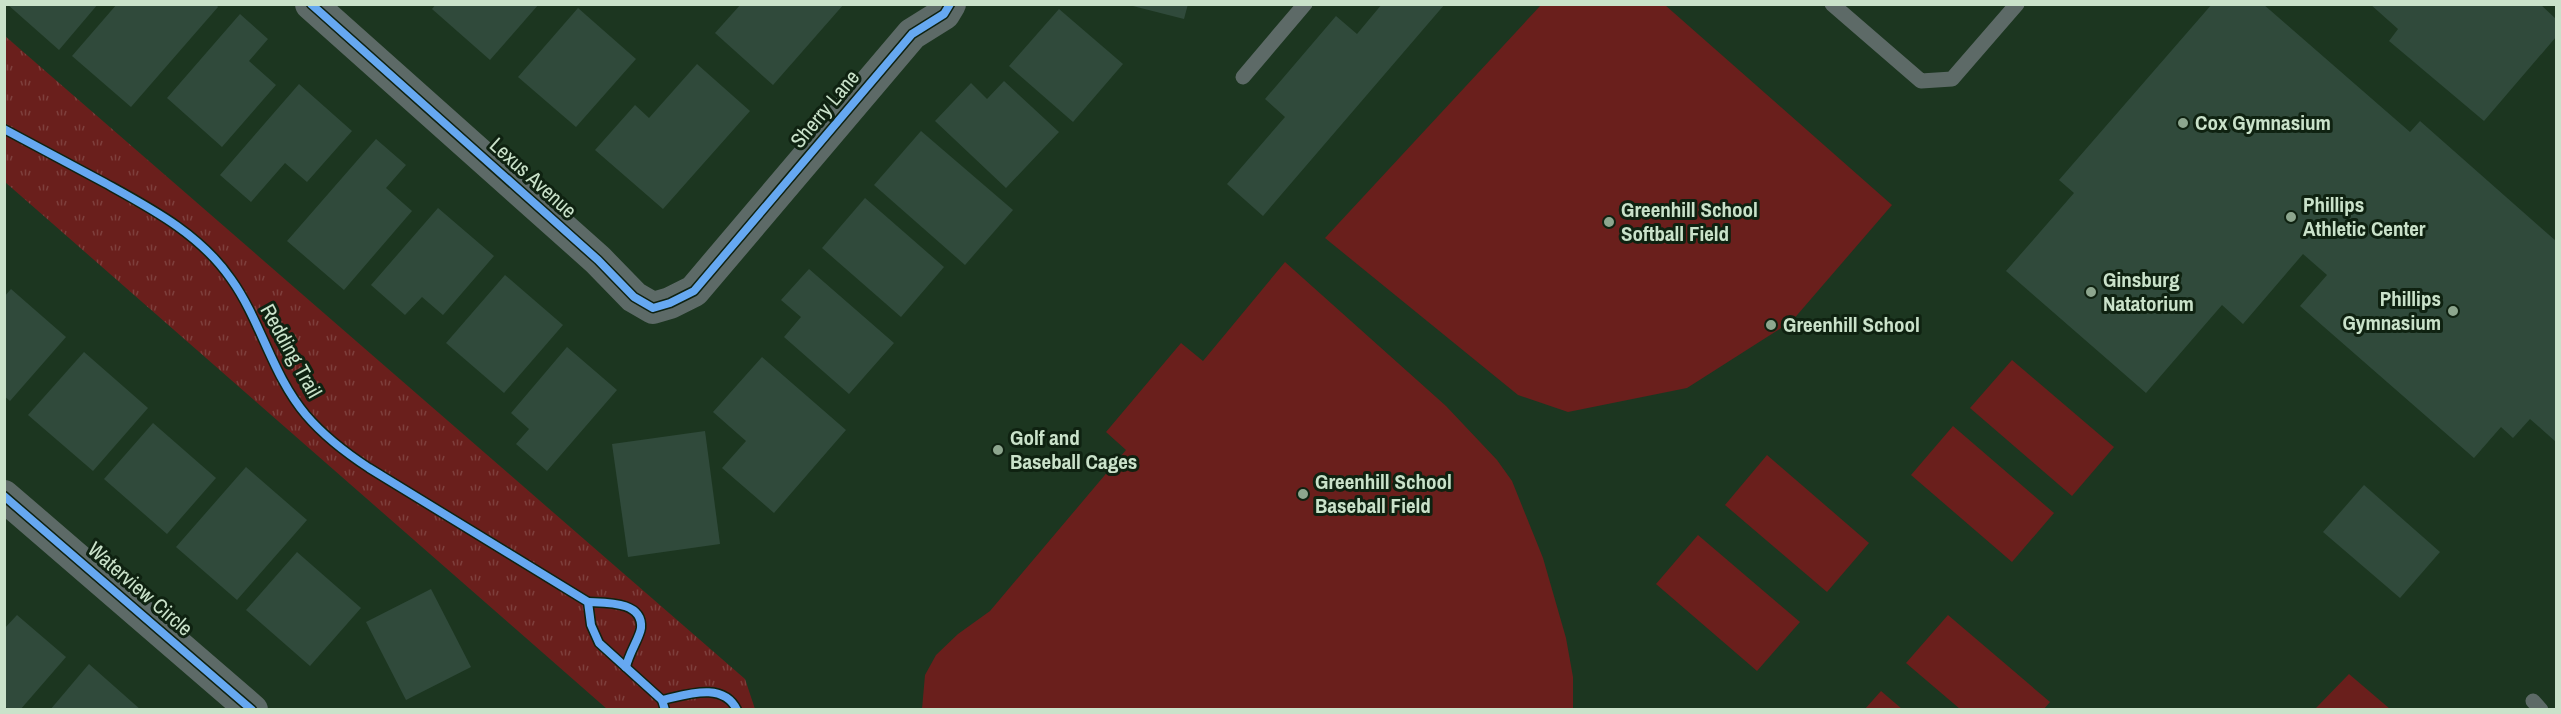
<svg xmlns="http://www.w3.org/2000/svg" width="2561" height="714" font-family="'Archivo Narrow',sans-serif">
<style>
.park{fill:url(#park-tufts)}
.garden{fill:#6a1f1c}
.building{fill:#304a3b}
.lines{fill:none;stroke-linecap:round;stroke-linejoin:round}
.lane{stroke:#5d6a67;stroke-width:15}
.street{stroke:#5d6a67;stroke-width:32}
.cycleway-casing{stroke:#0f2211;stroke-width:11}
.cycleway{stroke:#66a8f1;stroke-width:8}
.poi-dot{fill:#8da68e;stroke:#0f2211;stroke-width:2}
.labels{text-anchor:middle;stroke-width:6;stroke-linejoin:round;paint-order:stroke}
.street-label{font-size:21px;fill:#cae2ca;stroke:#0f2211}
.poi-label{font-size:21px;font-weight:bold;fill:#cae2ca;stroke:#0f2211;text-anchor:start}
</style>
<defs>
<pattern id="park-tufts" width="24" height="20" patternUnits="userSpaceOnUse" patternTransform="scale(1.5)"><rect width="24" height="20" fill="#6a1f1c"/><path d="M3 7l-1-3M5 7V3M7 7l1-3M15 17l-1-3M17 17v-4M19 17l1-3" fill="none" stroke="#7e3f3c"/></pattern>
</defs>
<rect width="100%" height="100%" fill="#1c3620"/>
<path class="park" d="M5,36l740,643 10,30h-148l-602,-527z"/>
<g class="garden">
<path d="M1541,5h124l227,200 -100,116 -105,67 -119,24 -50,-17 -193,-157z"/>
<path d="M1285,262l161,144 51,54 15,21 31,77 23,80 7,39v32h-651l3,-34 11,-20 22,-21 32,-23 136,-161 -20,-18 75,-89 22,18z"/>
<path d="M2012,360l102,87 -42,49 -102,-88z"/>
<path d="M1953,426l101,87 -42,49 -101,-87z"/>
<path d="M1767,455l102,88 -42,49 -102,-87z"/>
<path d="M1698,535l102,87 -43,49 -101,-87z"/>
<path d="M1948,615l102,87 -6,7h-84l-54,-46z"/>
<path d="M2349,674l41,35 -74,-1z"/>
<path d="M1881,691l21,18h-37z"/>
</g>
<g class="building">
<path d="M7,4h91l-39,46z"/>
<path d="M117,4h99l2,3 -87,100 -59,-51z"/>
<path d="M436,4h103l-49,56 -58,-51z"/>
<path d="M741,4h103l-71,81 -58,-52z"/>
<path d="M1125,4h63l-4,15z"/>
<path d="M1382,4h63l-182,212 -36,-32 58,-67 -20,-18 71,-83 21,18z"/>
<path d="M2212,4h51l147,128 10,-11 136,120v201l-26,-23 -17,19 -12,-11 -27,31 -174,-152 27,-31 -24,-21 -60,70 -21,-19 -76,88 -140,-122 68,-78 -15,-13z"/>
<path d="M2370,4h170l16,15v18l-72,84 -95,-80 9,-12z"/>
<path d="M578,8l58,51 -60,68 -58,-50z"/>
<path d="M1059,9l64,55 -50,58 -64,-56z"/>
<path d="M240,14l28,25 -19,22 27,24 -54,62 -55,-49z"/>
<path d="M697,64l53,47 -87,98 -68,-59 40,-45 14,13z"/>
<path d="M1004,81l55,51 -53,56 -71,-67 36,-38 16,16z"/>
<path d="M299,84l53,47 -45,51 -22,-19 -34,39 -31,-27z"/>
<path d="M921,131l92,79 -48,55 -91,-80z"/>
<path d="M376,139l30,26 -20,23 26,23 -68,79 -57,-49z"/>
<path d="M865,198l79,69 -43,50 -79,-69z"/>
<path d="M438,208l56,48 -51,59 -21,-18 -17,18 -34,-30z"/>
<path d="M809,269l85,74 -45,51 -65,-57 17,-20 -20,-17z"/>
<path d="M505,275l58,50 -59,68 -58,-50z"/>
<path d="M11,289l55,48 -56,64 -6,-5v-99z"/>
<path d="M567,347l50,43 -70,81 -31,-27 13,-15 -18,-16z"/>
<path d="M84,352l64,56 -55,63 -65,-56z"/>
<path d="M762,357l84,73 -72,83 -52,-45 24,-27 -33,-29z"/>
<path d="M153,423l63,55 -49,56 -63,-55z"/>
<path d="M705,431l15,113 -92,13 -16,-113z"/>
<path d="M246,467l61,53 -70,80 -61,-53z"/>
<path d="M2364,485l76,67 -40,46 -77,-66z"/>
<path d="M297,552l64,56 -51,58 -64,-56z"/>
<path d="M431,589l40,78 -65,33 -40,-78z"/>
<path d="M17,615l49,42 -46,53h-11l-5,-5v-76z"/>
<path d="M89,664l52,46h-91z"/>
</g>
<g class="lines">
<g class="lane">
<path d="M1832,4l89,77 31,-2 65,-75"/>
<path d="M1243,77l62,-73"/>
<path d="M2533,701l8,9"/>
</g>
<g class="street">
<path d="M311,4l287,256 36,37 19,11 17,-5 24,-12 218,-257 32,-20 6,-10"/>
<path d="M4,496l248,214"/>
</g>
<g class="cycleway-casing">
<g id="cycleway">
<path d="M311,4l287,256 36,37 19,11 17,-5 24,-12 218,-257 32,-20 6,-10"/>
<path d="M4,129c34,18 67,36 101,54 47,26 95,51 126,96 30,42 41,96 75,136 17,20 40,38 63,53l219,134 3,23 8,18 63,57 3,10"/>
<path d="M4,496l248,214"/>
<path d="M588,602c18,1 55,-1 53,26 -1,9 -12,25 -15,39"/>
<path d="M662,700c24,-5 61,-19 75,10"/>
</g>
</g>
<use href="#cycleway" class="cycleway"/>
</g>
<g class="poi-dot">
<circle cx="2183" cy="123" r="6"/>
<circle cx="2291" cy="217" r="6"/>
<circle cx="1609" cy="222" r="6"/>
<circle cx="2091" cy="292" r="6"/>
<circle cx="2453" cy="311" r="6"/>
<circle cx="1771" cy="325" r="6"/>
<circle cx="998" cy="450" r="6"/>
<circle cx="1303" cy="494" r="6"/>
</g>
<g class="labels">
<g class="street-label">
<text transform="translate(825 109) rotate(-50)" y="7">Sherry Lane</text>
<text transform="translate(533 178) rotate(42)" y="7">Lexus Avenue</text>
<text transform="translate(291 351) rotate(61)" y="7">Redding Trail</text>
<text transform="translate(140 589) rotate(41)" y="7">Waterview Circle</text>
</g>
<g class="poi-label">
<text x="2195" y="130">Cox Gymnasium</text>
<text x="2303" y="212">Phillips<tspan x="2303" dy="24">Athletic Center</tspan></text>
<text x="1621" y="217">Greenhill School<tspan x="1621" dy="24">Softball Field</tspan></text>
<text x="2103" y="287">Ginsburg<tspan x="2103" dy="24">Natatorium</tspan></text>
<text x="2441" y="306" text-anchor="end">Phillips<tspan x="2441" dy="24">Gymnasium</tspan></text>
<text x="1783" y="332">Greenhill School</text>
<text x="1010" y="445">Golf and<tspan x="1010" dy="24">Baseball Cages</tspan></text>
<text x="1315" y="489">Greenhill School<tspan x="1315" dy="24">Baseball Field</tspan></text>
</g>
</g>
<rect width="2561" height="714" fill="none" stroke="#cae2ca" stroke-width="12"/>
</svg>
